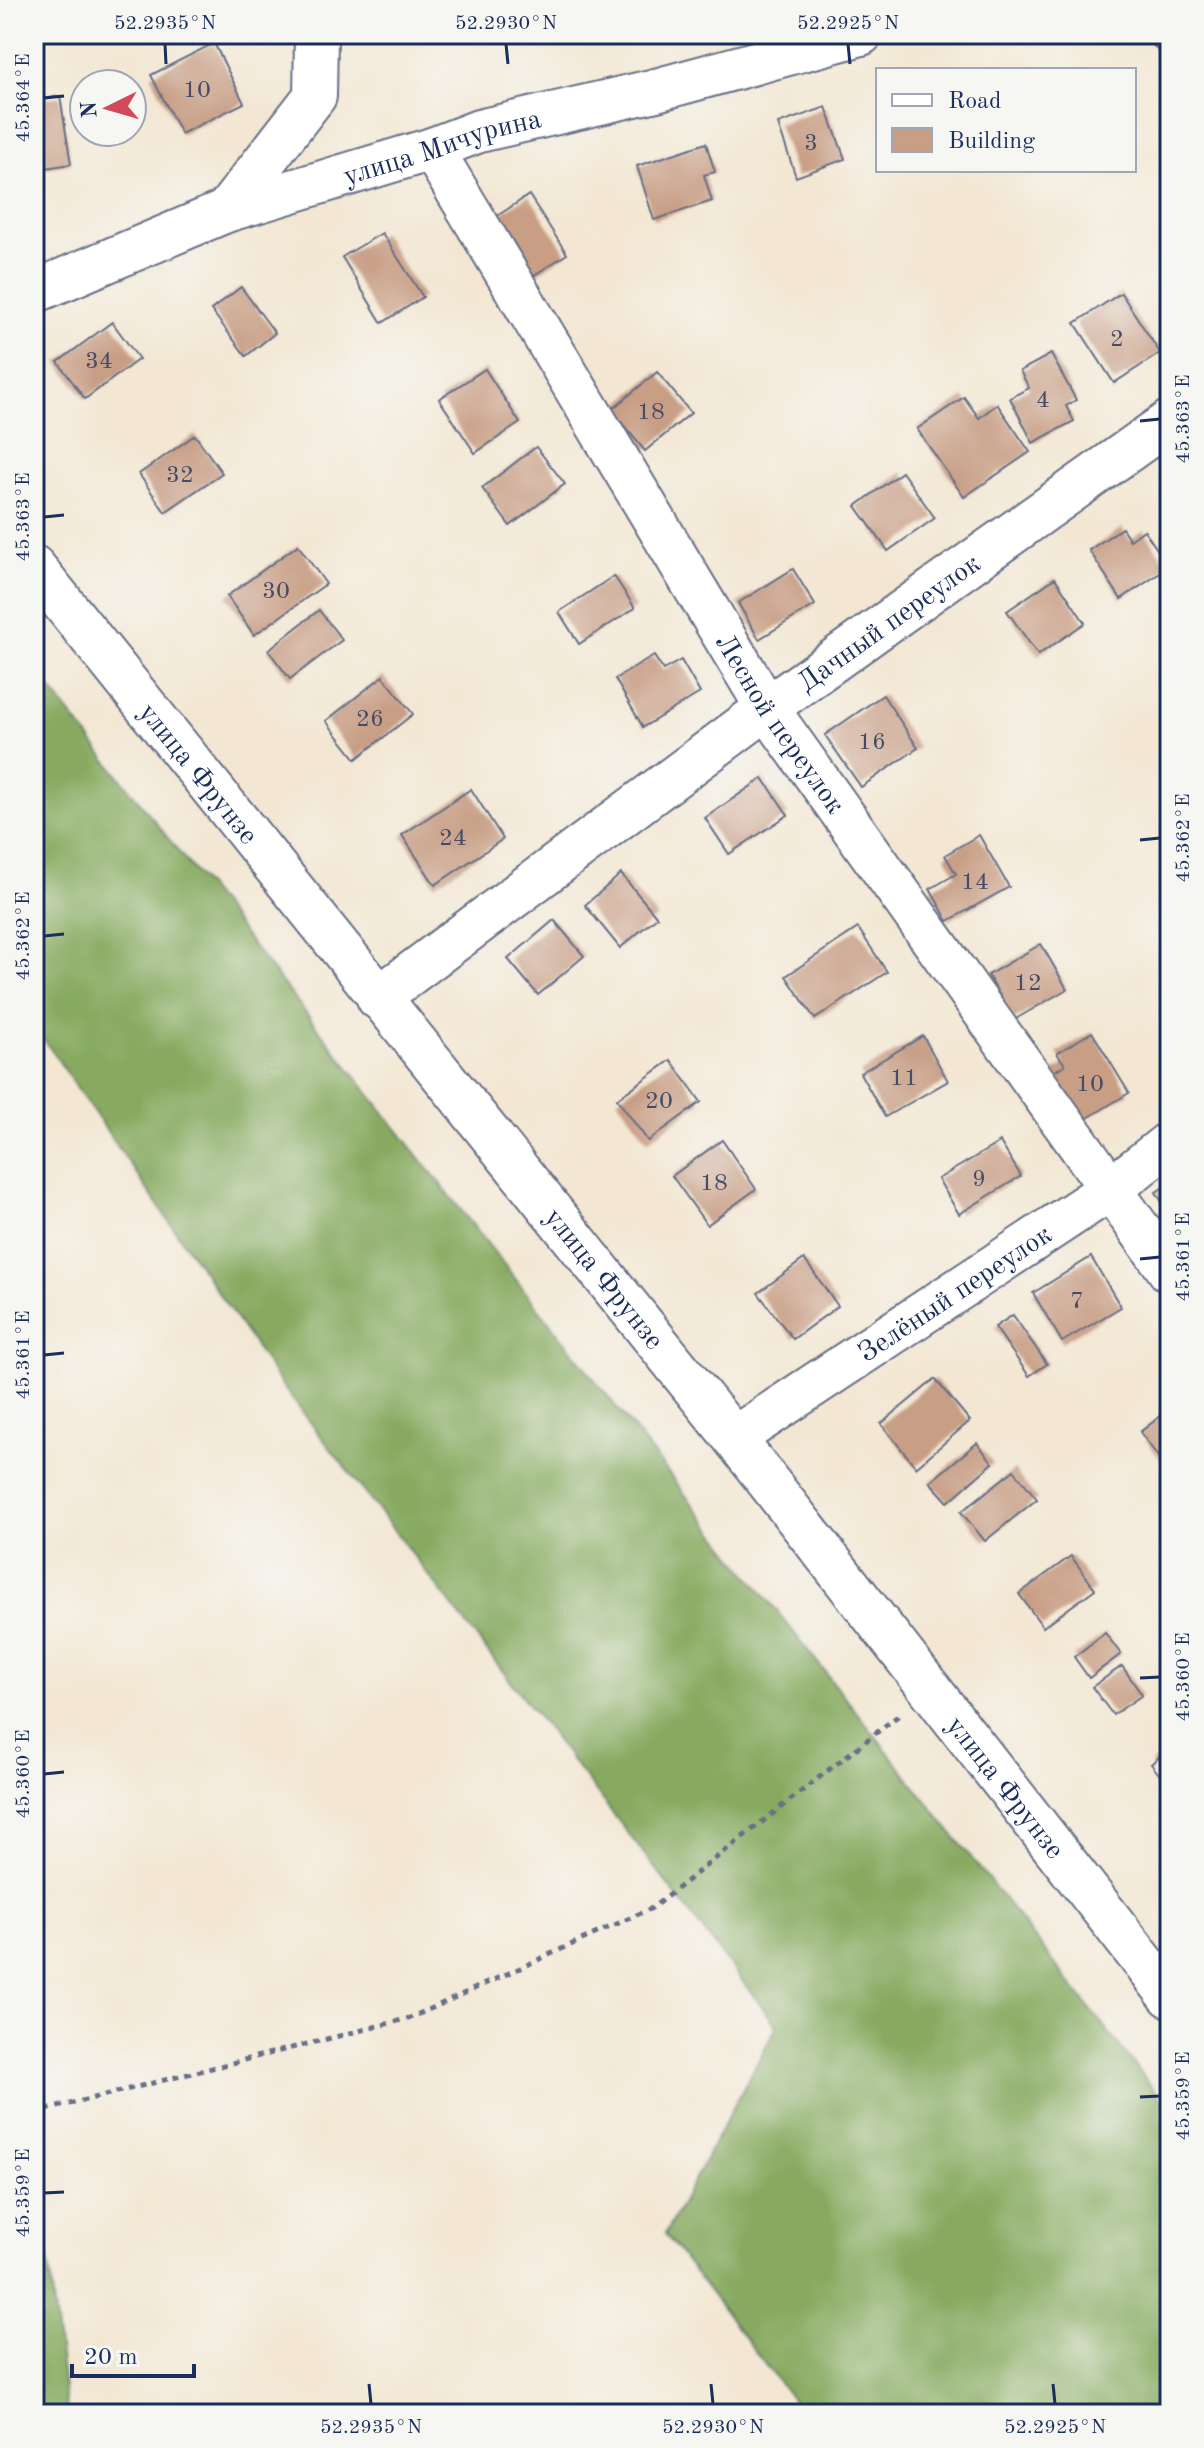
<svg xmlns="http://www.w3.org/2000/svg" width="1204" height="2448" font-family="'Old Standard TT',serif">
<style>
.forest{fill:#87aa60;stroke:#516c5f;stroke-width:2}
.building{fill:#c89e85}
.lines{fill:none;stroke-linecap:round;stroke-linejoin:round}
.minor-casing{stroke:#676f87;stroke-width:46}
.path{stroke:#676f87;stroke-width:5;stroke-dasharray:6 6;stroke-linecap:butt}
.minor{stroke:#fff;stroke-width:42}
.ticks{fill:none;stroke:#1b2f5e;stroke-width:3}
.labels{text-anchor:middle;stroke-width:6;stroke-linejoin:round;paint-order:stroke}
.number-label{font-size:24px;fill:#464b68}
.street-label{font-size:28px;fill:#1b2f5e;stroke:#f6f6f2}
.neatline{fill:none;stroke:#1b2f5e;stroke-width:3}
.ticks-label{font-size:20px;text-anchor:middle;fill:#1b2f5e}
</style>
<rect width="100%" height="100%" fill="#f6f6f2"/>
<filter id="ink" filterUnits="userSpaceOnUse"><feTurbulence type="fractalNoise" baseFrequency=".0125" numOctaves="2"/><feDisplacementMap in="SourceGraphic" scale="16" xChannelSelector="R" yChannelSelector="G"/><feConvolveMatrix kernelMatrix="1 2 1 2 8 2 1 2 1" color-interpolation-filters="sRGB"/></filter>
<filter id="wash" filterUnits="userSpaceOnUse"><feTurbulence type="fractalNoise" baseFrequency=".006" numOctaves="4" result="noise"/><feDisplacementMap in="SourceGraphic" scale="32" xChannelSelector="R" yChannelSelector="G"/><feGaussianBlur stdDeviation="1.8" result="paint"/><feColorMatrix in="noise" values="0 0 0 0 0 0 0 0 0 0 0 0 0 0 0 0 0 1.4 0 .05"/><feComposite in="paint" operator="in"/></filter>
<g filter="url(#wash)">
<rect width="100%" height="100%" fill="#f3e7d3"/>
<g class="forest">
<path d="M34,668l1136,1442v304h-367l-138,-180 112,-208 -494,-639 -249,-362z"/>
<path d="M34,2143l33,271h-33z"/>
</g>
<g id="blocks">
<g class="building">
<path d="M1150,34h20v29l-24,-25z"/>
<path d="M214,43l30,60 -63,31 -30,-59z"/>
<path d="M60,96l11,68 -37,6v-69z"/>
<path d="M826,107l19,52 -49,18 -18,-53z"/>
<path d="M706,143l9,29 -11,3 8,26 -58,19 -17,-54z"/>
<path d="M529,195l38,59 -45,29 -37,-59z"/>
<path d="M382,233l41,64 -41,26 -40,-66z"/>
<path d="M241,287l34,46 -29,23 -35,-46z"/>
<path d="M1121,293l39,60 -46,30 -39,-60z"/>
<path d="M112,322l27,37 -54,40 -27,-37z"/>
<path d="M1051,354l25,46 -10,6 8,15 -41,22 -23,-45 19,-10 -9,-17z"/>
<path d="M485,369l35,54 -45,30 -36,-54z"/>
<path d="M657,372l34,41 -46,38 -34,-41z"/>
<path d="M964,397l15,21 18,-14 33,48 -66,45 -47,-68z"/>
<path d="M195,435l27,38 -57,39 -26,-38z"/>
<path d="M536,447l29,37 -55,42 -28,-38z"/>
<path d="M902,472l33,46 -47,33 -32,-45z"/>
<path d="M1122,528l8,12 14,-10 25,37 -48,32 -32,-49z"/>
<path d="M298,545l28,39 -72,51 -27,-39z"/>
<path d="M793,569l22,36 -56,34 -21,-36z"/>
<path d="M614,576l21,32 -56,36 -20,-32z"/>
<path d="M1055,578l30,45 -47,32 -31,-44z"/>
<path d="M319,610l23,30 -52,39 -22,-29z"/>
<path d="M654,656l9,14 18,-10 19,33 -57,34 -28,-48z"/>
<path d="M383,676l30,38 -57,45 -30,-38z"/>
<path d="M883,695l35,53 -57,39 -36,-52z"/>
<path d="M763,778l25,37 -59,39 -24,-36z"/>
<path d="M471,789l32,50 -68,46 -33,-50z"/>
<path d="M979,835l30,52 -61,34 -18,-32 26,-15 -11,-19z"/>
<path d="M621,874l36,43 -37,31 -35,-43z"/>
<path d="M554,920l30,36 -46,39 -30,-36z"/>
<path d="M858,928l29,44 -72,47 -29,-43z"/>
<path d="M1041,944l26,45 -53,31 -26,-45z"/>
<path d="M1092,1032l37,61 -48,29 -30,-49 14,-8 -8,-12z"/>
<path d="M923,1036l25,45 -63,36 -25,-44z"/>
<path d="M671,1060l30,42 -53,39 -31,-42z"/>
<path d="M722,1140l34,49 -49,36 -35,-49z"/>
<path d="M1000,1142l21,34 -62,38 -21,-35z"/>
<path d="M1170,1183v32l-14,-23z"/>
<path d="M1091,1257l30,50 -59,35 -29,-49z"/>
<path d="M804,1259l34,47 -45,33 -35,-46z"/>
<path d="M1013,1315l34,49 -18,12 -34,-49z"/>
<path d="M935,1379l35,42 -54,46 -35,-43z"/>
<path d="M1170,1409v64l-30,-41z"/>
<path d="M977,1443l16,20 -45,39 -18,-20z"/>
<path d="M1014,1470l23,29 -52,42 -24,-29z"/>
<path d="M1071,1556l24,33 -52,38 -24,-33z"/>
<path d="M1105,1633l16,21 -32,24 -15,-21z"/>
<path d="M1122,1666l20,29 -29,20 -21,-28z"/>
<path d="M1170,1748v40l-19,-24z"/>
</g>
</g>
</g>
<g filter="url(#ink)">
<use href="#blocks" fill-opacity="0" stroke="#676f87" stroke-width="2"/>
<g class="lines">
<g class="minor-casing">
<g id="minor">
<path id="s1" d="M432,149l335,559 403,564"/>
<path d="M226,211l89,-115 1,-62"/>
<path id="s2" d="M34,292l192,-81 206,-62 47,-18 177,-41 205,-56"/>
<path id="s3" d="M34,567l700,871 436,558"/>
<path id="s4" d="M378,998l389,-290 403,-287"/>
<path id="s5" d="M734,1438l378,-250 58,-46"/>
</g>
</g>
<path class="path" d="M34,2113l376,-95 242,-110 247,-193"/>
<use href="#minor" class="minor"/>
</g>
</g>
<path class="ticks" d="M165,44l1,20M506,44l2,20M848,44l2,20M44,98l20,-2M1140,421l20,-2M44,517l20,-2M1140,840l20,-2M44,936l20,-2M1140,1259l20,-2M44,1355l20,-2M1140,1678l20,-1M44,1774l20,-2M1140,2097l20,-1M44,2193l20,-1M369,2384l2,20M711,2384l2,20M1053,2384l2,20"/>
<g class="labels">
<g class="number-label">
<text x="197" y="97">10</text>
<text x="811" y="150">3</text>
<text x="1117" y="346">2</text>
<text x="99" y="368">34</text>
<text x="1043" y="407">4</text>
<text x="651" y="419">18</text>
<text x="180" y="482">32</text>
<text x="276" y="598">30</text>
<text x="370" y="726">26</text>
<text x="872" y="749">16</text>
<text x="453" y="845">24</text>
<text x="975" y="889">14</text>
<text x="1028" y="990">12</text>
<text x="904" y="1085">11</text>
<text x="1090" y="1091">10</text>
<text x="659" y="1108">20</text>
<text x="979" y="1186">9</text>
<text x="714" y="1190">18</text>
<text x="1077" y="1308">7</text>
</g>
<g class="street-label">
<text dy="10" stroke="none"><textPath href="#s2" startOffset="434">улица Мичурина</textPath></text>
<text dy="10" stroke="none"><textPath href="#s4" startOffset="634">Дачный переулок</textPath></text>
<text dy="10" stroke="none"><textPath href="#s1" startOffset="672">Лесной переулок</textPath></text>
<text dy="10" stroke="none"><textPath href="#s3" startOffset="264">улица Фрунзе</textPath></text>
<text dy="10" stroke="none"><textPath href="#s3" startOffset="912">улица Фрунзе</textPath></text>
<text dy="10" stroke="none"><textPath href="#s5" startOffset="264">Зелёный переулок</textPath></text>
<text dy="10" stroke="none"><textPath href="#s3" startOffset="1560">улица Фрунзе</textPath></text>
</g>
</g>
<rect width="1204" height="2448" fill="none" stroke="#f6f6f2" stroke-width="88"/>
<rect x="876" y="68" width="260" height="104" fill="#f6f6f2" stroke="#9ea6b7" stroke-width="2"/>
<rect x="892" y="94" width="40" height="12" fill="#ffffff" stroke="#9ea6b7" stroke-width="2"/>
<text x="948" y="108" font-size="24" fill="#1b2f5e">Road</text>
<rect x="892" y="128" width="40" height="24" fill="#c89e85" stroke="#9ea6b7" stroke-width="2"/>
<text x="948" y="148" font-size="24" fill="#1b2f5e">Building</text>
<g transform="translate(108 108) rotate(265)"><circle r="38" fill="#f6f6f2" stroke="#9ea6b7" stroke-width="2"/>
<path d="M0-6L14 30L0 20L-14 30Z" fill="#d1495b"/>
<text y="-12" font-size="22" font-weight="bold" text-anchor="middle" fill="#1b2f5e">N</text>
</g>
<path d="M72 2364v12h122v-12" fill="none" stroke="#1b2f5e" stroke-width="4"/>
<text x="84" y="2364" font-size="24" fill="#1b2f5e" stroke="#f6f6f2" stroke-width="6" paint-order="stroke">20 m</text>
<rect x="44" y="44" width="1116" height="2360" class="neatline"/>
<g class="ticks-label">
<text x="165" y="29">52.2935°N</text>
<text x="506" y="29">52.2930°N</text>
<text x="848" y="29">52.2925°N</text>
<text transform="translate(22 98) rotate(-90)" y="7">45.364°E</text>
<text transform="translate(1182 419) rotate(-90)" y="7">45.363°E</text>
<text transform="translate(22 517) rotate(-90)" y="7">45.363°E</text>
<text transform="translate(1182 838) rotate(-90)" y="7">45.362°E</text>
<text transform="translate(22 936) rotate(-90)" y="7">45.362°E</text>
<text transform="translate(1182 1257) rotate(-90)" y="7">45.361°E</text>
<text transform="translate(22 1355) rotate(-90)" y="7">45.361°E</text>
<text transform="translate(1182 1677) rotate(-90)" y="7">45.360°E</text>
<text transform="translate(22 1774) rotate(-90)" y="7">45.360°E</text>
<text transform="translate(1182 2096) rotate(-90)" y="7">45.359°E</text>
<text transform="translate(22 2193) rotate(-90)" y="7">45.359°E</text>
<text x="371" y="2433">52.2935°N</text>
<text x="713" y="2433">52.2930°N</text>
<text x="1055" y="2433">52.2925°N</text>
</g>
</svg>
